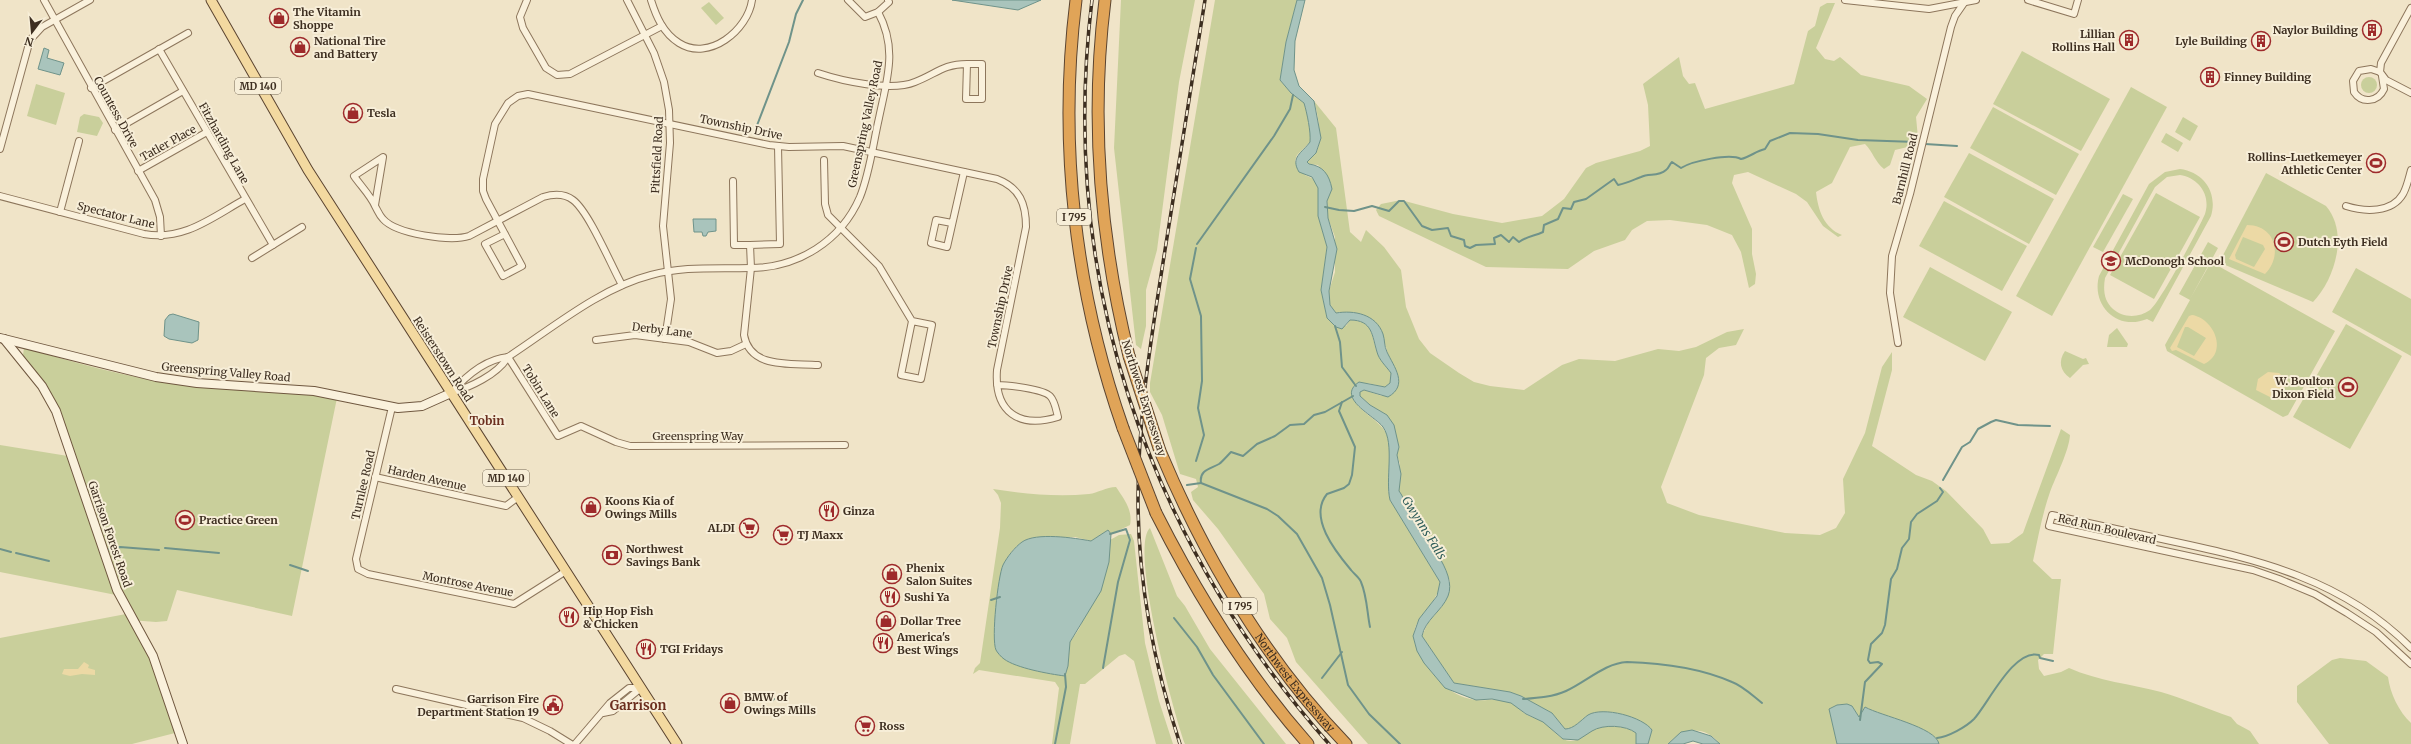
<svg xmlns="http://www.w3.org/2000/svg" width="2411" height="744" font-family="Merriweather,serif">
<style>
.green{fill:#c9cf9b;fill-rule:evenodd}
.sand{fill:#ecd9a5;fill-rule:evenodd}
.water{fill:#a9c4bc;stroke:#6f938a}
.lines{fill:none;stroke-linecap:round;stroke-linejoin:round}
.stream{stroke:#6f938a;stroke-width:2}
.street-casing{stroke:#8d765c;stroke-width:8}
.secondary-casing{stroke:#6f573f;stroke-width:10}
.primary-casing{stroke:#5b4430;stroke-width:11}
.highway-casing{stroke:#5b4430;stroke-width:13}
.street{stroke:#faf1dc;stroke-width:6}
.secondary{stroke:#faf1dc;stroke-width:8}
.primary{stroke:#f3d9a0;stroke-width:9}
.highway{stroke:#e0a458;stroke-width:11}
.rail-casing{stroke:#3d2e20;stroke-width:3.5}
.rail{stroke:#f7eed8;stroke-width:2;stroke-dasharray:6;stroke-linecap:butt}
.highway-bridge-casing{stroke:#5b4430;stroke-width:13;stroke-linecap:butt}
.highway-bridge{stroke:#e0a458;stroke-width:11}
.labels{text-anchor:middle;stroke-width:4;stroke-linejoin:round;paint-order:stroke}
.shield{fill:#f7eed8;stroke:#756857;stroke-width:1}
.shield-label{font-size:10px;font-weight:bold;fill:#3d2e20}
.poi-label{font-size:11px;font-weight:bold;fill:#3d2e20;stroke:#f7eed8;text-anchor:start}
.street-label{font-size:11px;fill:#3d2e20;stroke:#f7eed8}
.neighbourhood-label{font-size:12px;font-weight:bold;fill:#6b2e1e;stroke:#f7eed8}
.water-label{font-size:12px;font-style:italic;fill:#2f5d5a;stroke:#f7eed8}
.quarter-label{font-size:13px;font-weight:bold;fill:#6b2e1e;stroke:#f7eed8}
</style>
<rect width="100%" height="100%" fill="#f0e4c8"/>
<g class="green">
<path d="M1121,0h74l-16,82 -22,168 -11,40v36l-5,23 -5,-4 -22,-197z"/>
<path d="M1215,0h82l-11,42 -6,38 11,13 13,10c3,10 7,29 6,39l-13,13 -2,6 10,14 11,5 2,8v28l9,31 -6,43 6,28 19,8 4,-6c25,0 21,17 27,32 3,7 10,14 14,21l-1,10 -5,4 -18,-4 -15,9c1,19 30,27 36,45 4,13 -2,46 2,63l50,82c-1,22 -25,32 -26,53 -1,9 6,20 11,28 12,18 29,35 52,37 12,1 22,-3 33,2 7,3 11,10 17,13 6,3 11,4 17,7 8,6 16,19 27,19 8,0 15,-7 21,-11 12,-6 34,-5 44,3v11h-268l-72,-82 -9,-24 -17,-19 -6,-25 -46,-65 -25,-29 -2,-8 7,-5 -2,-8 -16,-5 -18,-59 -12,-23v-9z"/>
<path d="M709,2l15,16 -8,7 -15,-17z"/>
<path d="M1827,3h8l-19,45 9,11 9,2 6,-4 21,18 48,11 18,13 -11,18 2,21 -2,7 -21,5 -5,15 -6,4c-9,-7 -11,-17 -19,-25l-15,3 -18,36 -16,9c2,18 8,36 26,43l-4,2 -15,-11 -16,-24 -11,-8 -48,-22 -14,3 -2,8 20,46v25l4,20 -1,10 -6,4 -8,-36 -9,-17 -25,-10 -37,-5 -23,1 -15,9 -7,10 -31,11 -26,18 -82,-2 -107,-51 -3,-6 5,-6 20,-4 52,14 49,9 40,-7 22,-17 22,-31 10,-5 44,-12 10,-5 -2,-41 -5,-21 36,-27 4,19 6,8 6,-1 10,26 89,-25 14,-53 7,-5 5,-19z"/>
<path d="M2022,51l88,48 -29,52 -88,-47z"/>
<circle cx="2369" cy="85" r="8"/>
<path d="M36,84l29,9 -9,32 -29,-9z"/>
<path d="M2131,87l36,20 -115,209 -36,-20z"/>
<path d="M1314,101l22,27 14,104 11,10 5,-12 18,17 17,23 5,37 13,32 11,14 29,20 15,9 16,4 34,4 38,-25 17,-6 36,2 43,-12 21,2 17,-4 31,-15 17,-3 -8,16 -17,3 -13,10 -2,17 -43,112 6,16 32,12 86,18 35,2 16,-7 9,-15 -2,-34 22,-46 17,-66 10,-15v18l-20,76 44,29 16,6 14,10 37,38 8,15 18,-1 14,-10 38,-104 9,6c-1,16 -14,41 -20,57 -8,23 -12,46 -17,69l19,18h9l-8,75h-9l-6,6 1,9 5,7 17,-4 8,-4c29,13 62,16 92,24 24,7 47,17 70,25l6,7 13,7 9,13h-320c-3,-16 -59,-28 -74,-37l-6,10 -7,-11c-9,-3 -15,-2 -22,3l7,35h-117c-15,-19 -37,-17 -52,0h-20l4,-14c-10,-13 -49,-24 -64,-15 -7,5 -14,14 -23,14l-13,-16 -31,-17 -11,-4 -56,-9 -32,-47 6,-13 15,-18 7,-24 -11,-23 -29,-44 -4,-11 -8,-12 2,-27 -3,-9 2,-8 -12,-32 -17,-10 -10,-9v-4l4,-2 18,6 13,-6c-7,-35 -9,-86 -59,-77l-6,-8 -1,-14 6,-19v-35l-7,-19 -2,-43 -8,-10 -10,-1 -1,-3c2,-4 7,-4 9,-8 7,-11 2,-40 -2,-52z"/>
<path d="M1993,107l86,47 -23,41 -86,-47z"/>
<path d="M84,114l15,3 4,6 -6,13 -20,-4 3,-15z"/>
<path d="M2183,117l15,9 -8,15 -15,-9z"/>
<path d="M2166,133l17,10 -5,9 -17,-10z"/>
<path d="M1969,153l85,46 -25,45 -85,-47z"/>
<path d="M2180,169c24,3 38,24 31,47l-58,106 -6,-3c-29,12 -56,-13 -48,-43l50,-92 16,-12zM2180,175c19,3 31,20 25,39 -7,16 -44,87 -55,96 -11,8 -27,8 -37,-1 -9,-8 -10,-19 -8,-31l50,-91 12,-10z"/>
<path d="M2266,173l60,33c23,27 9,73 -13,96l-90,-38 -2,-5z"/>
<path d="M2156,193l44,24 -46,82 -44,-24z"/>
<path d="M2123,194l10,5 -30,53 -10,-5z"/>
<path d="M1944,201l83,45 -25,45 -83,-45z"/>
<path d="M2208,242l10,6 -28,51 21,-37 124,69 -47,84 -5,2 -116,-66 -2,-6 25,-45 -11,-6z"/>
<path d="M1930,267l82,45 -27,49 -82,-44z"/>
<path d="M2356,268l55,31v57l-79,-44z"/>
<path d="M2346,324l56,32 -52,93 -57,-32z"/>
<path d="M2117,328l11,16 -1,3h-20l2,-12z"/>
<path d="M24,348c50,14 101,29 153,36 54,7 107,6 160,14l-45,218 -115,-26 -10,31 -11,1 -26,-2 23,42 22,71 -43,11h-132v-106l126,-24 -10,-19 -116,-23v-127l74,12 -51,-102z"/>
<path d="M2065,351l18,8 3,-1 3,6 -6,1 -13,13c-10,-7 -12,-17 -5,-27z"/>
<path d="M1116,487c8,12 17,23 14,38l-19,9 -3,-4 -17,11 -16,-4 -52,4 -10,9 -10,16 -5,29 -4,44 10,20 20,7 41,10 3,-10 2,-24 9,-13 30,-67 1,-22 9,-5 12,-1 3,7 11,102 14,58 14,43h-17l-22,-83 -9,-7 -6,2 -34,28h-5l-10,60h-18l7,-56 -4,-6 -76,-12 -6,4 2,-6 5,-5 20,-135 1,-25 -3,-8 -5,-6c31,5 64,8 96,5 9,-1 17,-7 27,-7z"/>
<path d="M1150,528l27,68 8,10 25,43 76,95h-101c-11,-29 -56,-197 -35,-216z"/>
<path d="M2340,658l26,3 22,16c2,16 11,35 23,46v21h-82l-32,-42v-16l35,-26z"/>
</g>
<g class="sand">
<path d="M2247,225c29,0 36,31 18,49l-36,-15zM2243,237l20,8 2,4 -11,18 -18,-8 -1,-4z"/>
<path d="M2192,315c22,3 37,38 12,49l-28,-14 -4,1 -2,-3 19,-32zM2185,327h3l18,11 -12,18 -17,-9z"/>
<path d="M2268,372l11,1 9,8 -10,18h-4l-18,-9 2,-11z"/>
<path d="M84,662l5,3 -1,3 7,2v5l-13,-1 -12,2 -8,-2 2,-5h14z"/>
</g>
<g class="water">
<path d="M952,0h89l-23,10z"/>
<path d="M1297,0h8l-10,41 -1,29 5,16 15,15 7,37 -5,15 -9,9 2,2c14,2 20,10 23,25l-5,12 1,17 9,31 -8,42 1,14 6,8c18,-3 40,1 47,21 2,6 1,12 4,18 7,15 22,33 1,45l-24,-7 -4,2v4l10,9 17,10 7,10 5,22 -2,8 4,19 -2,17c6,8 7,16 12,24 11,20 47,57 37,81 -6,15 -23,24 -26,40l32,47 56,9 11,4 31,17 13,16c9,0 16,-9 23,-14 15,-9 55,2 64,15l-4,14h-12v-11c-10,-8 -33,-9 -44,-2 -5,3 -9,6 -14,9l-15,-1 -20,-17 -17,-8 -15,-11 -19,-4 -16,1 -31,-12 -21,-25 -7,-12 -4,-15 6,-17 18,-23 3,-14 -50,-82c-5,-21 5,-56 -7,-73 -8,-11 -48,-29 -24,-45l26,5 5,-4 1,-10c-5,-7 -12,-13 -14,-21 -5,-16 -4,-32 -27,-32l-8,9 -6,-2 -9,-9 -6,-28 6,-43 -9,-31v-28l-6,-11 -13,-5c-9,-15 3,-19 11,-30 1,-10 -3,-29 -6,-39l-13,-10 -11,-13 6,-38z"/>
<path d="M44,48l5,2 -2,8 17,5 -4,12 -22,-6z"/>
<path d="M693,219h23v12l-8,1 -2,4h-3l-1,-4h-8z"/>
<path d="M173,314l26,8 -1,18 -6,3 -23,-4 -5,-3 1,-16 4,-5z"/>
<path d="M1108,530l3,4 -2,28 -8,29 -31,51 -2,24 -3,10c-16,-2 -49,-8 -61,-17 -3,-2 -7,-7 -8,-9 -5,-11 2,-74 7,-85 4,-8 12,-18 19,-23 14,-10 53,-4 69,-1z"/>
<path d="M1847,704l5,2 7,11 6,-10c16,9 71,20 74,37h-102l-8,-35 8,-4z"/>
<path d="M1692,730l19,6 9,8h-17l-10,-3 -10,3h-15l13,-12z"/>
</g>
<g class="lines">
<g class="stream">
<path d="M756,128l33,-86 7,-28 7,-14"/>
<path d="M1925,144l32,2"/>
<path d="M1325,207l14,3 15,1 18,-5 17,5 10,-10h5l18,25 10,4 16,-2 3,8 13,4 1,6 5,2 6,-3 19,-1 -1,-6 7,-3 8,7 4,-5 6,5c8,-6 16,-6 24,-10l1,-7 14,-6 5,-11 8,1 3,-7 12,-3 28,-20 4,6c9,-2 15,-5 23,-8 8,-4 17,0 25,-7 3,-2 3,-5 6,-8l9,6c11,-7 49,-15 60,-9 9,-2 15,-8 24,-10l5,-8 20,-8 28,1 40,6 58,2"/>
<path d="M1197,244l77,-108 16,-27 3,-14"/>
<path d="M1196,248l-6,31 11,37 1,65 -4,27 6,27 -8,26"/>
<path d="M1335,326l5,16 2,25 14,19"/>
<path d="M1353,396l-28,16 -11,3 -10,9 -14,1 -15,11 -18,8 -14,12 -12,-4c-4,4 -8,9 -12,12 -9,5 -20,6 -18,19l66,26 11,7 19,18 25,44 8,27 18,80 21,29 31,30"/>
<path d="M1342,402l-3,9 16,36 -3,28 -3,9 -5,4 -17,6c-19,23 8,57 24,76 3,4 8,7 10,12 6,14 6,30 9,45"/>
<path d="M1943,480l19,-33 8,-5 8,-13 13,-7 5,-2 22,5 32,1"/>
<path d="M1187,485l14,-2"/>
<path d="M165,548l54,5"/>
<path d="M0,549l11,3"/>
<path d="M109,549l11,-2 39,3"/>
<path d="M16,553l33,8"/>
<path d="M290,565l18,6"/>
<path d="M991,600l9,-3"/>
<path d="M1174,618l23,29 16,28 51,69"/>
<path d="M1103,668l15,-86 12,-42 -4,-11 -16,5"/>
<path d="M1322,678l20,-26"/>
<path d="M1523,699c14,-1 30,-2 43,-8 20,-9 39,-28 61,-29 35,1 73,6 105,20 11,4 21,14 30,21"/>
<path d="M772,701l2,-2"/>
<path d="M1860,720l5,-38 17,-18 -4,-2 -8,1 -2,-3 3,-16 11,-11 3,-8 6,-46 6,-10 5,-21 7,-9 2,-17 6,-8 20,-13 6,-9 -3,-4"/>
<path d="M1937,738c11,-1 29,-11 37,-19 14,-15 40,-71 65,-64l1,3 13,3"/>
<path d="M1055,744l11,-57 -1,-13"/>
</g>
<g class="street-casing">
<g id="street">
<path d="M44,0l111,200 5,17 1,19"/>
<path d="M527,0l-7,17 3,11 23,40 11,7 13,-1 92,-48"/>
<path d="M627,0l27,53 10,29 5,28 1,33 -7,83 8,73 -6,40"/>
<path d="M651,0c5,16 12,33 28,43 30,19 69,-13 73,-43"/>
<path d="M848,0l17,17 13,-5 11,-10 -1,-2"/>
<path d="M1845,0l84,9 47,-9"/>
<path d="M2028,0l46,14 4,-14"/>
<path d="M2411,8l-30,55 -1,9 6,8 25,13"/>
<path d="M159,49l114,196"/>
<path d="M2380,72l-9,-3 -12,2 -6,10 1,11c8,12 24,10 30,-3l-2,-13"/>
<path d="M818,73c24,8 73,19 97,9 21,-8 28,-18 52,-18l-1,35h16v-35h-15"/>
<path d="M91,88l97,-55"/>
<path d="M115,130l68,-39"/>
<path d="M778,146l2,98 -30,1 1,23 -7,67c6,34 46,28 74,30"/>
<path d="M0,149l30,-109 12,-13 48,-27"/>
<path d="M824,160l1,44 3,11 51,51 33,55 -11,54 20,4 11,-54 -20,-4"/>
<path d="M138,171l69,-39"/>
<path d="M733,181l1,64h16"/>
<path d="M0,196l144,38c40,7 67,-16 101,-35"/>
<path d="M375,205l8,-48 -29,19c6,9 17,20 21,30 3,5 4,9 8,13 13,15 68,23 86,17l74,-39c10,-3 21,-4 30,3 16,12 38,65 49,85"/>
<path d="M2346,206c19,6 46,7 57,-12 4,-7 6,-17 8,-24"/>
<path d="M60,212l19,-71"/>
<path d="M952,223l-16,-3 -5,23 16,4 17,-75"/>
<path d="M505,234l-20,10 18,32 19,-10 -36,-67 -3,-8v-12l12,-55 13,-21 10,-7 10,-2 241,51 20,2 54,-1 154,33c23,9 29,25 29,48l-29,143c-3,42 22,59 61,47 -2,-7 -3,-16 -8,-21 -7,-7 -42,-11 -53,-11"/>
<path d="M252,258l50,-31"/>
<path d="M596,340l39,-5 54,7 28,11 14,-2 15,-7"/>
<path d="M1898,343l-8,-50 2,-37 18,-62 41,-167 4,-11 9,-13"/>
<path d="M508,357l50,79 23,-10 35,16 14,4 215,-1"/>
<path d="M451,393c19,-6 46,-18 57,-36 43,-28 92,-69 143,-82 33,-9 65,-6 99,-7 48,0 91,-27 110,-71 10,-25 13,-53 19,-79 8,-39 19,-69 -1,-106"/>
<path d="M451,393c14,-16 35,-34 57,-36"/>
<path d="M392,407l-36,152 2,10 10,5 146,30 52,-33"/>
<path d="M375,477l131,29 12,-9"/>
<path d="M2411,648c-67,-68 -151,-88 -240,-107 -40,-9 -79,-17 -119,-26l-3,11 204,44 26,9 36,15 32,19 29,19 35,32"/>
<path d="M396,689l127,29 27,13 21,13"/>
<path d="M603,713l10,-2 28,-23"/>
<path d="M575,744l35,-41 19,-15h12"/>
</g>
</g>
<g class="secondary-casing">
<g id="secondary">
<path d="M0,338l156,39 41,6 117,8 84,17 24,-2 29,-13"/>
<path d="M4,339l38,47 14,25 61,179 36,66 30,88"/>
</g>
</g>
<g class="primary-casing">
<path id="primary" d="M211,0l97,170 369,574"/>
</g>
<g class="highway-casing">
<g id="highway">
<path d="M1076,0c-18,144 -1,291 47,428"/>
<path d="M1105,0c-15,120 -5,239 24,356"/>
<path id="s1" d="M1160,451c45,107 105,209 186,293"/>
<path d="M1156,513c42,83 90,161 152,231"/>
</g>
</g>
<use href="#street" class="street"/>
<use href="#secondary" class="secondary"/>
<use href="#primary" class="primary"/>
<use href="#highway" class="highway"/>
<g class="rail-casing">
<g id="rail">
<path d="M1092,0c-34,277 54,536 237,744"/>
<path d="M1180,744c-26,-79 -42,-162 -42,-245 0,-84 14,-166 27,-249 13,-83 27,-167 40,-250"/>
</g>
</g>
<use href="#rail" class="rail"/>
<g class="highway-bridge-casing">
<g id="highway-bridge">
<path d="M1129,356l31,95"/>
<path d="M1123,428l33,85"/>
</g>
</g>
<use href="#highway-bridge" class="highway-bridge"/>
</g>
<defs>
<g id="shop-ring" transform="scale(1)"><circle r="9.5" fill="#f7eed8" stroke="#9e2a2b" stroke-width="1.5"/><path d="M-5-2.5h2.3a2.7 3.5 0 0 1 5.4 0H5L5.5 6h-11ZM-1.5-2.5h3a1.5 2.3 0 0 0-3 0Z" fill="#9e2a2b"/></g>
<g id="building-ring" transform="scale(1)"><circle r="9.5" fill="#f7eed8" stroke="#9e2a2b" stroke-width="1.5"/><path d="M-4-6H4V6H1V3H-1V6H-4ZM-2.5-4.3h1.7v1.8h-1.7ZM.8-4.3h1.7v1.8H.8ZM-2.5-1h1.7V.8h-1.7ZM.8-1h1.7V.8H.8Z" fill="#9e2a2b"/></g>
<g id="stadium-ring" transform="scale(1)"><circle r="9.5" fill="#f7eed8" stroke="#9e2a2b" stroke-width="1.5"/><path d="M0-5a6.5 5 0 1 0 0 10a6.5 5 0 1 0 0-10ZM-3.5-1.8h7v3.6h-7Z" fill="#9e2a2b"/></g>
<g id="school-ring" transform="scale(1)"><circle r="9.5" fill="#f7eed8" stroke="#9e2a2b" stroke-width="1.5"/><path d="M0-5L7-2L0 1L-7-2ZM-4 1L0 2.5L4 1V4Q0 6-4 4Z" fill="#9e2a2b"/></g>
<g id="restaurant-ring" transform="scale(1)"><circle r="9.5" fill="#f7eed8" stroke="#9e2a2b" stroke-width="1.5"/><path d="M-5-6h1v4h1v-4h1v4h1v-4h1v5L-1.5 .5V6h-2V.5L-5-1ZM5-6V6H3V1.5H1.5Q1.5-4 5-6Z" fill="#9e2a2b"/></g>
<g id="supermarket-ring" transform="scale(1)"><circle r="9.5" fill="#f7eed8" stroke="#9e2a2b" stroke-width="1.5"/><path d="M-6-5.5h2.5l.6 2H6L4.5 2H-2.5L-4.4-4H-6ZM-1.5 3.2a1.3 1.3 0 1 0 .1 0ZM3 3.2a1.3 1.3 0 1 0 .1 0Z" fill="#9e2a2b"/></g>
<g id="bank-ring" transform="scale(1)"><circle r="9.5" fill="#f7eed8" stroke="#9e2a2b" stroke-width="1.5"/><path d="M-6-4H6V4H-6ZM0-2.3a2.3 2.3 0 1 0 0 4.6a2.3 2.3 0 1 0 0-4.6Z" fill="#9e2a2b"/></g>
<g id="civic-ring" transform="scale(1)"><circle r="9.5" fill="#f7eed8" stroke="#9e2a2b" stroke-width="1.5"/><path d="M-.6-6.5H3V-4.5H.6V-3L4-1V1h2V6H-6V1h2V-1L-.6-3ZM-1.2 2.5V6h2.4V2.5Z" fill="#9e2a2b"/></g>
</defs>
<g fill-rule="evenodd">
<use href="#shop-ring" x="279" y="18"/>
<use href="#building-ring" x="2372" y="30"/>
<use href="#building-ring" x="2129" y="40"/>
<use href="#building-ring" x="2261" y="41"/>
<use href="#shop-ring" x="300" y="47"/>
<use href="#building-ring" x="2210" y="77"/>
<use href="#shop-ring" x="353" y="113"/>
<use href="#stadium-ring" x="2376" y="163"/>
<use href="#stadium-ring" x="2284" y="242"/>
<use href="#school-ring" x="2111" y="261"/>
<use href="#stadium-ring" x="2348" y="387"/>
<use href="#shop-ring" x="591" y="507"/>
<use href="#restaurant-ring" x="829" y="511"/>
<use href="#stadium-ring" x="185" y="520"/>
<use href="#supermarket-ring" x="749" y="528"/>
<use href="#supermarket-ring" x="783" y="535"/>
<use href="#bank-ring" x="612" y="555"/>
<use href="#shop-ring" x="892" y="574"/>
<use href="#restaurant-ring" x="890" y="597"/>
<use href="#restaurant-ring" x="569" y="617"/>
<use href="#shop-ring" x="886" y="621"/>
<use href="#restaurant-ring" x="883" y="643"/>
<use href="#restaurant-ring" x="646" y="649"/>
<use href="#shop-ring" x="730" y="703"/>
<use href="#civic-ring" x="553" y="705"/>
<use href="#supermarket-ring" x="865" y="726"/>
</g>
<g class="labels">
<g class="shield">
<rect x="235" y="78" width="46" height="16" rx="3"/>
<rect x="1057" y="209" width="34" height="16" rx="3"/>
<rect x="483" y="470" width="46" height="16" rx="3"/>
<rect x="1223" y="598" width="34" height="16" rx="3"/>
</g>
<g class="shield-label">
<text x="258" y="90">MD 140</text>
<text x="1074" y="221">I 795</text>
<text x="506" y="482">MD 140</text>
<text x="1240" y="610">I 795</text>
</g>
<g class="poi-label">
<text x="293" y="16">The Vitamin<tspan x="293" dy="13">Shoppe</tspan></text>
<text x="2358" y="34" text-anchor="end">Naylor Building</text>
<text x="2115" y="38" text-anchor="end">Lillian<tspan x="2115" dy="13">Rollins Hall</tspan></text>
<text x="314" y="45">National Tire<tspan x="314" dy="13">and Battery</tspan></text>
<text x="2247" y="45" text-anchor="end">Lyle Building</text>
<text x="2224" y="81">Finney Building</text>
<text x="367" y="117">Tesla</text>
<text x="2362" y="161" text-anchor="end">Rollins-Luetkemeyer<tspan x="2362" dy="13">Athletic Center</tspan></text>
<text x="2298" y="246">Dutch Eyth Field</text>
<text x="2125" y="265">McDonogh School</text>
<text x="2334" y="385" text-anchor="end">W. Boulton<tspan x="2334" dy="13">Dixon Field</tspan></text>
<text x="605" y="505">Koons Kia of<tspan x="605" dy="13">Owings Mills</tspan></text>
<text x="843" y="515">Ginza</text>
<text x="199" y="524">Practice Green</text>
<text x="735" y="532" text-anchor="end">ALDI</text>
<text x="797" y="539">TJ Maxx</text>
<text x="626" y="553">Northwest<tspan x="626" dy="13">Savings Bank</tspan></text>
<text x="906" y="572">Phenix<tspan x="906" dy="13">Salon Suites</tspan></text>
<text x="904" y="601">Sushi Ya</text>
<text x="583" y="615">Hip Hop Fish<tspan x="583" dy="13">&amp; Chicken</tspan></text>
<text x="900" y="625">Dollar Tree</text>
<text x="897" y="641">America's<tspan x="897" dy="13">Best Wings</tspan></text>
<text x="660" y="653">TGI Fridays</text>
<text x="744" y="701">BMW of<tspan x="744" dy="13">Owings Mills</tspan></text>
<text x="539" y="703" text-anchor="end">Garrison Fire<tspan x="539" dy="13">Department Station 19</tspan></text>
<text x="879" y="730">Ross</text>
</g>
<g class="street-label">
<text transform="translate(116 112) rotate(61)" y="4">Countess Drive</text>
<text transform="translate(865 124) rotate(-78)" y="4">Greenspring Valley Road</text>
<text transform="translate(741 127) rotate(12)" y="4">Township Drive</text>
<text transform="translate(168 143) rotate(-29)" y="4">Tatler Place</text>
<text transform="translate(224 143) rotate(61)" y="4">Fitzharding Lane</text>
<text transform="translate(657 155) rotate(-87)" y="4">Pittsfield Road</text>
<text transform="translate(1905 169) rotate(-76)" y="4">Barnhill Road</text>
<text transform="translate(116 215) rotate(14)" y="4">Spectator Lane</text>
<text transform="translate(1000 307) rotate(-78)" y="4">Township Drive</text>
<text transform="translate(662 330) rotate(7)" y="4">Derby Lane</text>
<text transform="translate(443 359) rotate(57)" y="4">Reisterstown Road</text>
<text transform="translate(226 372) rotate(5)" y="4">Greenspring Valley Road</text>
<text transform="translate(541 391) rotate(58)" y="4">Tobin Lane</text>
<text transform="translate(1144 398) rotate(72)" y="4">Northwest Expressway</text>
<text x="698" y="440">Greenspring Way</text>
<text transform="translate(427 478) rotate(13)" y="4">Harden Avenue</text>
<text transform="translate(363 485) rotate(-77)" y="4">Turnlee Road</text>
<text transform="translate(2107 529) rotate(13)" y="4">Red Run Boulevard</text>
<text transform="translate(110 534) rotate(71)" y="4">Garrison Forest Road</text>
<text transform="translate(468 584) rotate(11)" y="4">Montrose Avenue</text>
<text dy="4" stroke="none"><textPath href="#s1" startOffset="269">Northwest Expressway</textPath></text>
</g>
<g class="neighbourhood-label">
<text x="487" y="425">Tobin</text>
</g>
<g class="water-label">
<text transform="translate(1424 528) rotate(58)" y="4">Gwynns Falls</text>
</g>
<g class="quarter-label">
<text x="638" y="710">Garrison</text>
</g>
</g>
<g transform="translate(32 32) rotate(196)" stroke="#f7eed8" stroke-width="3" paint-order="stroke">
<path d="M0-3L7 15L0 10L-7 15Z" fill="#3d2e20"/>
<text y="-6" font-size="11" font-weight="bold" text-anchor="middle" fill="#3d2e20">N</text>
</g>
</svg>
